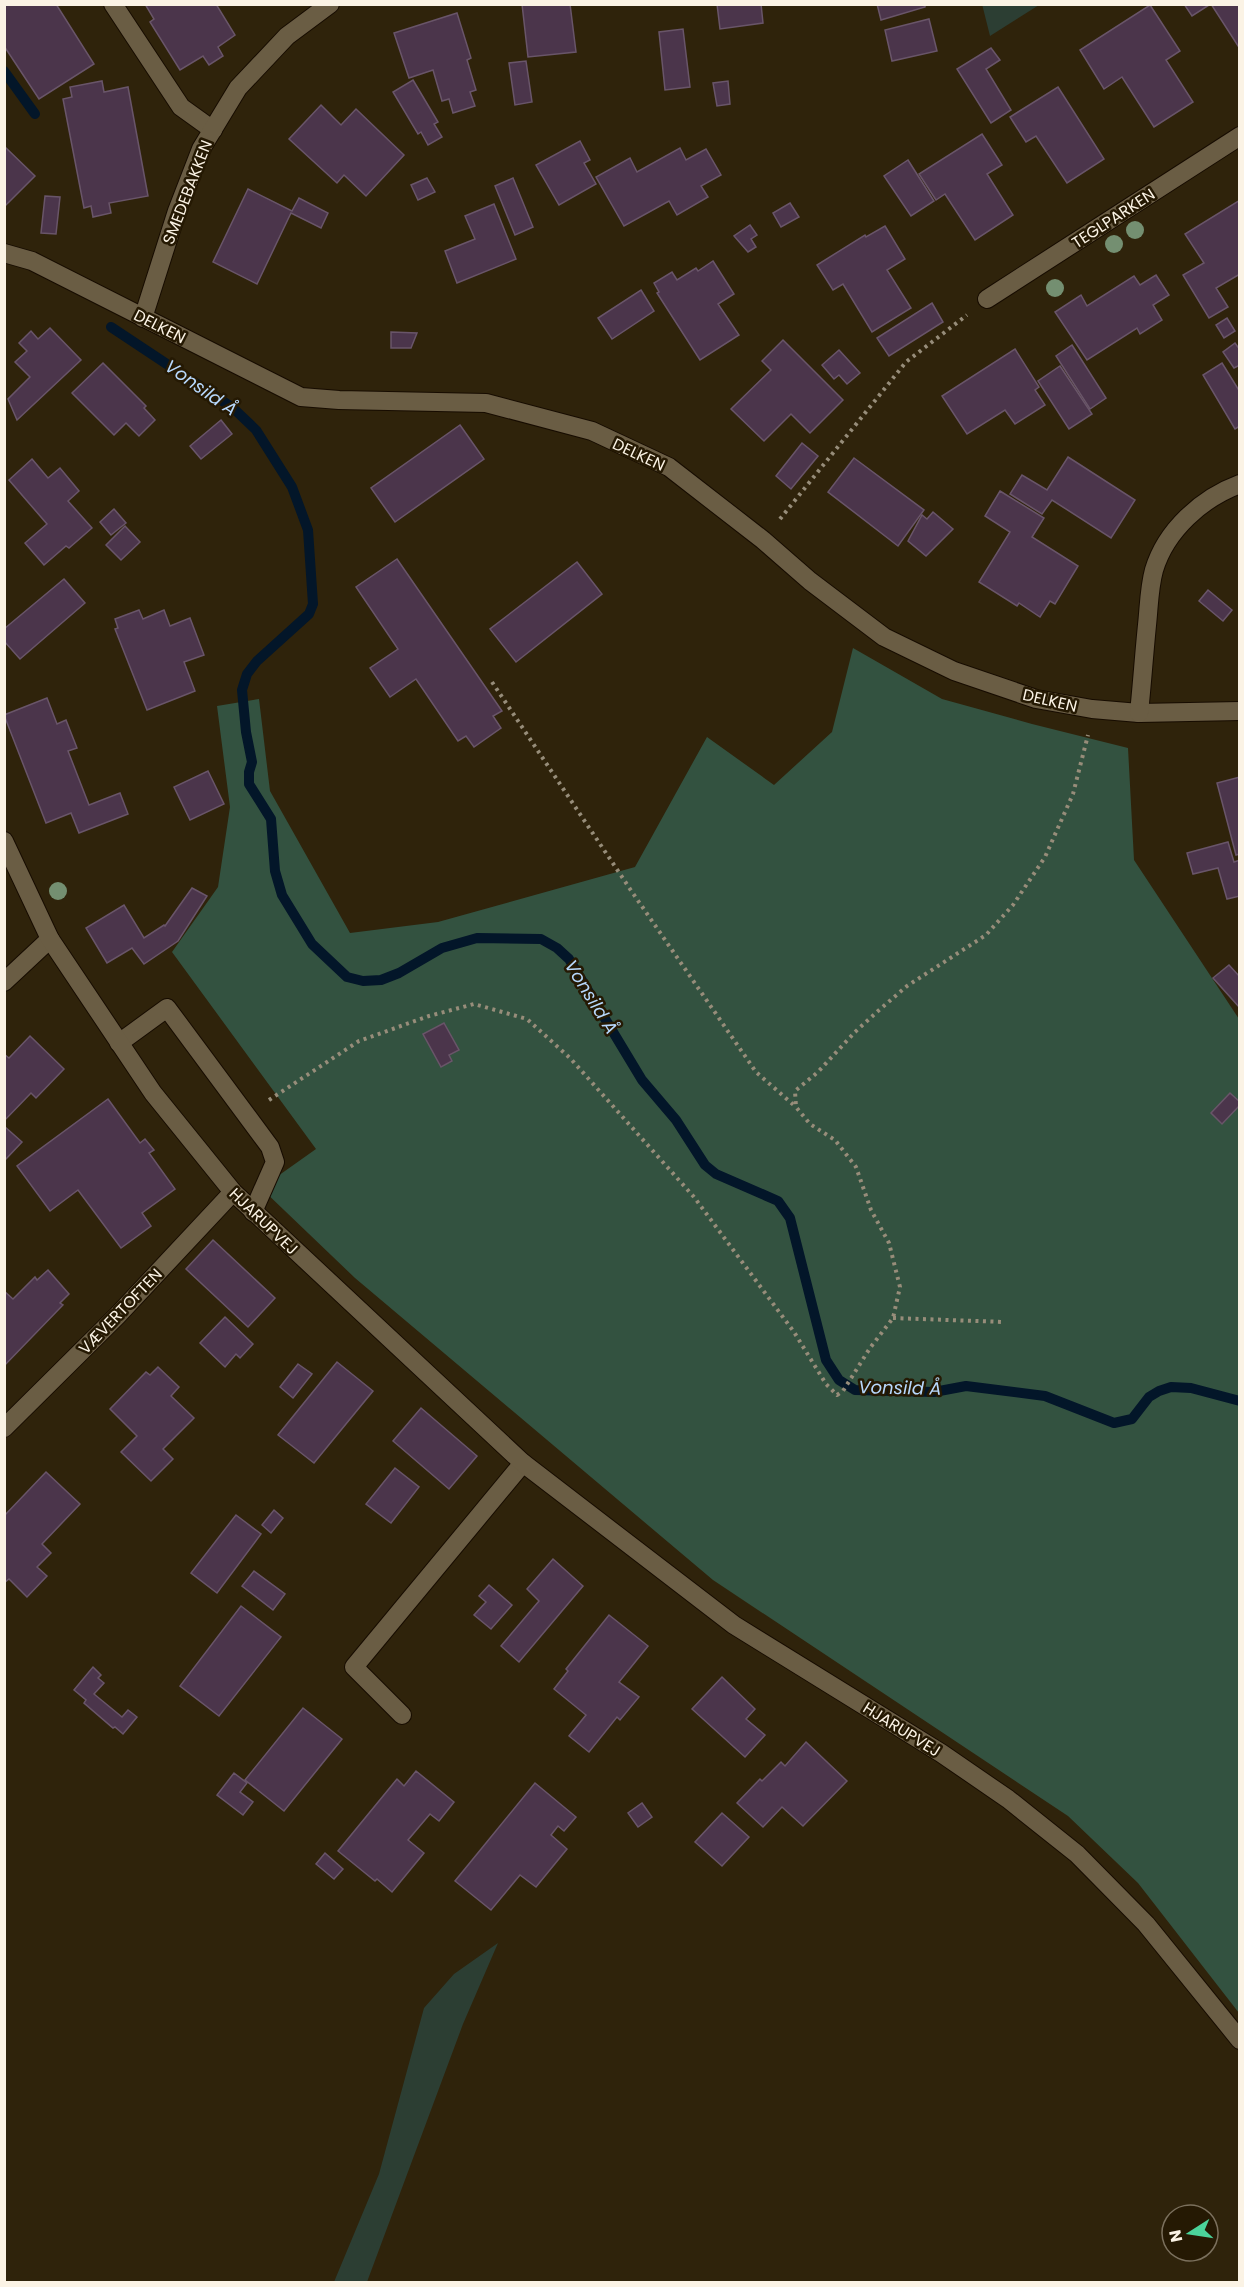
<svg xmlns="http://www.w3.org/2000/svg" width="1244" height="2287" font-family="Poppins,sans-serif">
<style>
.green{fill:#2c3e33}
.forest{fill:#335240}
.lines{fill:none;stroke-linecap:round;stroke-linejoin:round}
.stream{stroke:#031629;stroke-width:10}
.building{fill:#4b354b;stroke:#695569;stroke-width:1.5}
.lane-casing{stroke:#170c00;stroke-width:20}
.street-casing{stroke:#170c00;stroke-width:20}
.secondary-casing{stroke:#170c00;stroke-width:20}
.path{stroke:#978d7a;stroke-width:4;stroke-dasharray:3 4.5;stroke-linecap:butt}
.lane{stroke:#6a5d44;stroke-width:18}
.street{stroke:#6a5d44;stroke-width:18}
.secondary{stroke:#6a5d44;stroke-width:18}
.tree{fill:#748f71}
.labels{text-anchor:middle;stroke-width:5;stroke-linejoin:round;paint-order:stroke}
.street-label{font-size:16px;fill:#fbf3e5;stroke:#251903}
.water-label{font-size:18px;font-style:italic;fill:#b7d8fc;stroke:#251903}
</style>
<rect width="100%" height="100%" fill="#2f230b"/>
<g class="green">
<path d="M982,4h57v1l-49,31z"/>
<path d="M498,1943l-35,81 -96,258h-33l45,-108 45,-166 30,-34z"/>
</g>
<path class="forest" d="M853,648l89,51 90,25 96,24 6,112 105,159v994l-101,-130 -70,-67 -355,-236 -358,-302 -94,-90 55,-39 -144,-197 46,-65 12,-80 -13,-101 42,-7 11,92 80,142 88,-11 197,-55 72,-130 67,48 58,-53z"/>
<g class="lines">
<g class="stream">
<path d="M4,71l31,43"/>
<path d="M111,327l122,81 23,22 36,57 16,43 5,74 -4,10 -52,47 -10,13 -5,16 4,42 6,30 -3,10v12l22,35 4,52 7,24 30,49 35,33 16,4 18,-1 18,-7 43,-25 35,-10 64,1 16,9 12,11 73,121 34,40 29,45 11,9 62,27 12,17 36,142 13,20 16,10 79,2 32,-6 79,10 69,27 18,-4 17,-22 10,-6 12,-4 20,1 49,13"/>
</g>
</g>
<g class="building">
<path d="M4,4h52l38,60 -55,35 -35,-53z"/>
<path d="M145,4h71l19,31 -17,12 5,9 -14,9 -6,-9 -23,14 -30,-48 4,-3z"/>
<path d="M522,4h48l6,48 -48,5z"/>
<path d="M717,4h44l2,19 -43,6z"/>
<path d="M877,4h48v3l-44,13z"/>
<path d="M1184,4h25v1l-17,11z"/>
<path d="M1211,4h29v45z"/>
<path d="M1150,5l30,46 -14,9 27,42 -39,25 -32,-50 -18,12 -24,-39z"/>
<path d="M457,13l14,45 -4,2 9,30 -6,2 5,14 -22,7 -4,-14 -7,2 -9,-31 -24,8 -15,-45z"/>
<path d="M929,19l8,32 -45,10 -7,-31z"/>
<path d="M683,29l7,58 -25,3 -6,-58z"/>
<path d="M991,48l9,12 -14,9 25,41 -20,13 -34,-54z"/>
<path d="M526,61l6,41 -17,3 -6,-42z"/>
<path d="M413,80l25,42 -4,2 8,13 -14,8 -7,-13 -3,2 -25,-42z"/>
<path d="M102,81l2,11 24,-5 20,109 -39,7 2,10 -18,4 -2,-11 -7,2 -21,-109 9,-2 -2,-10z"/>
<path d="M728,81l2,23 -13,2 -4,-23z"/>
<path d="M1058,87l46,72 -37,24 -31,-47 -10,6 -16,-25z"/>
<path d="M321,105l20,20 15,-16 48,46 -38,41 -22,-21 -7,8 -48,-44z"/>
<path d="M982,134l20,31 -15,9 26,41 -38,25 -30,-46 -9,6 -17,-26z"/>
<path d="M580,141l10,19 -6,3 12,21 -37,21 -23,-40z"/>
<path d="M4,146l31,30 -31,31z"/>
<path d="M680,148l6,12 20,-11 15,26 -20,11 7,11 -31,18 -8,-14 -45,25 -28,-49 34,-19 7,14z"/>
<path d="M908,160l26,41 -23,15 -27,-40z"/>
<path d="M427,178l8,14 -17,8 -7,-15z"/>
<path d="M513,178l20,49 -18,8 -20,-49z"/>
<path d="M248,189l44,22 7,-13 29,15 -7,15 -30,-15 -34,71 -44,-22z"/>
<path d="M45,196l15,1 -4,37 -15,-1z"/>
<path d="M1240,200v74l-24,14 12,19 -19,11 -26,-43 21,-12 -19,-29z"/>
<path d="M790,203l9,14 -18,10 -8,-14z"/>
<path d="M494,204l22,55 -59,24 -12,-32 30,-12 -10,-23z"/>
<path d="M750,225l7,10 -6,4 5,8 -8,5 -14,-16z"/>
<path d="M885,226l20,33 -18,11 24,38 -39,24 -29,-48 -10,6 -16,-25 48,-30 1,2z"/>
<path d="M713,261l21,33 -16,10 21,31 -39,25 -43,-67 2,-1 -5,-9 18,-11 5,8 19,-12 2,3z"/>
<path d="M1156,275l13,20 -16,10 9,15 -22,14 -3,-6 -50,32 -32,-48 26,-17 6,11 47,-30 6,9z"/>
<path d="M641,290l13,21 -42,28 -14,-21z"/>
<path d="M932,303l11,19 -54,34 -12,-18z"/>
<path d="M1227,318l8,13 -11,7 -8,-13z"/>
<path d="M50,328l31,32 -64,60 -9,-21 22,-22 -15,-15 12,-11 -8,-8 12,-12 7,8z"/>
<path d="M391,332l26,1 -6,15h-20z"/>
<path d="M783,340l60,60 -33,33 -19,-19 -27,27 -33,-32 40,-39 -9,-9z"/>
<path d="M1235,343l5,7v15l-6,3 -11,-16z"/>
<path d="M1072,345l34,53 -16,11 -34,-53z"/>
<path d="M1015,349l24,38 -4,3 10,15 -30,19 -10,-14 -38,24 -25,-38z"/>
<path d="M839,350l21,23 -13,11 -8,-9 -5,4 -12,-14z"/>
<path d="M103,363l43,43 -2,2 11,12 -16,16 -13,-13 -12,12 -42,-42z"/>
<path d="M1222,363l18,29v34l-5,3 -32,-54z"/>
<path d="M1060,366l32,48 -23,15 -31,-48z"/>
<path d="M221,420l11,14 -31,25 -11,-13z"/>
<path d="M460,425l24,34 -89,63 -24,-34z"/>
<path d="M802,443l16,13 -27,33 -15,-13z"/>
<path d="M1068,457l67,43 -24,38 -59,-38 -10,14 -32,-20 12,-19 25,15z"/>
<path d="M854,458l70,52 -26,36 -70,-54z"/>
<path d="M32,459l16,19 12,-10 19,23 -11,10 24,27 -23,20 -3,-2 -22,19 -19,-22 22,-19 -38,-44z"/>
<path d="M1000,491l44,27 -12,19 46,29 -23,38 -5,-3 -10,16 -21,-14 -2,3 -38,-24 31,-50 -25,-16z"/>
<path d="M114,509l12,14 -15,12 -11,-13z"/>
<path d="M933,512l20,17 -27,27 -18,-15 14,-26 5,4z"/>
<path d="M125,526l15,16 -19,18 -15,-15z"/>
<path d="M397,559l105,152 -9,5 8,12 -27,19 -8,-11 -8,5 -42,-62 -26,18 -20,-29 28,-19 -42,-62z"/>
<path d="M577,562l25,32 -86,68 -26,-33z"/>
<path d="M64,579l21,24 -65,56 -16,-18v-12z"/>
<path d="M1208,590l24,20 -9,11 -24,-20z"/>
<path d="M139,610l4,9 21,-9 6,16 20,-8 14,37 -20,7 11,29 -48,19 -32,-81 3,-1 -3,-9z"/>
<path d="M47,698l10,26 9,-4 11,28 -9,3 21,54 31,-12 8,21 -49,19 -8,-20 -25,10 -42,-108z"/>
<path d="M208,771l16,33 -34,16 -16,-33z"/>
<path d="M1240,777v77l-4,1 -19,-72z"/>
<path d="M1228,842l6,20 6,-2v36l-13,3 -9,-31 -25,6 -6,-21z"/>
<path d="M192,888l15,8 -29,45 -34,23 -12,-16 -25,15 -21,-35 38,-23 20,33 20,-13 1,1z"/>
<path d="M1229,965l11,12v31l-27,-30z"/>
<path d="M444,1023l15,27 -10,5 3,6 -11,6 -18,-33z"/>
<path d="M30,1036l34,33 -28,29 -5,-5 -27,28v-67l5,4z"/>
<path d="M1230,1093l10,9v3l-18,19 -11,-11z"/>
<path d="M108,1099l32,44 5,-4 9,11 -5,3 26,36 -33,24 9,13 -30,22 -43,-58 -28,21 -33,-45z"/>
<path d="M4,1126l18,16 -18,19z"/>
<path d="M213,1240l62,58 -27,29 -62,-58z"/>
<path d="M48,1270l21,24 -9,9 3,2 -59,61v-75l9,8 22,-22 2,3z"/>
<path d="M225,1317l28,27 -13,14 -4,-4 -11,13 -25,-24z"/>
<path d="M337,1362l36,29 -59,72 -36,-28z"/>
<path d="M298,1364l14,10 -19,24 -13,-11z"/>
<path d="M158,1367l21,20 -8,9 23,22 -31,31 10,10 -22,22 -30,-29 16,-16 -27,-27 36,-37 4,3z"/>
<path d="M421,1408l56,48 -28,33 -56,-48z"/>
<path d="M395,1468l24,19 -28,36 -25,-19z"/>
<path d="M46,1472l34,32 -38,40 9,9 -14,14 10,9 -20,21 -18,-18 -5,4v-67z"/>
<path d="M274,1510l9,8 -12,15 -9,-8z"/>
<path d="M236,1515l25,19 -44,59 -26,-20z"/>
<path d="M553,1559l30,27 -64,76 -18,-16 38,-45 -12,-12z"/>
<path d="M254,1571l31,23 -12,16 -31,-24z"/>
<path d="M489,1585l23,20 -21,24 -17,-14 12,-13 -7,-6z"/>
<path d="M241,1606l40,31 -62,79 -39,-30z"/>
<path d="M609,1615l39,31 -29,36 20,15 -19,23 -3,-3 -28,35 -20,-16 17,-21 -32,-26 14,-18 -2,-2z"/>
<path d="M93,1667l8,8 -3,3 6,5 -10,11 28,23 6,-7 9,7 -14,17 -8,-7 -2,1 -29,-25 2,-3 -12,-10z"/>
<path d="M722,1677l33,32 -9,10 19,16 -20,22 -53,-48z"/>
<path d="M303,1708l39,31 -58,72 -39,-31z"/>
<path d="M806,1742l41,39 -44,45 -21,-19 -19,20 -26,-24 23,-24 2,2 19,-19 4,4z"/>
<path d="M416,1771l38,31 -15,19 -9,-7 -22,26 16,13 -32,39 -15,-13 -2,2 -37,-30 59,-72 7,7z"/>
<path d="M234,1773l13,10 -7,9 13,10 -10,13 -26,-20z"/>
<path d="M535,1783l41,34 -12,14 -6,-5 -7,9 16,14 -31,38 -16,-12 -29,35 -36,-29z"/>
<path d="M642,1803l10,14 -14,10 -10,-14z"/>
<path d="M722,1813l27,24 -27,29 -27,-24z"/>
<path d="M325,1853l18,16 -9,10 -18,-15z"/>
</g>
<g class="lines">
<g class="lane-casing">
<g id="lane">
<path d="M113,4l68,103 32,23"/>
<path d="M119,1043l48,-35 103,139 5,15 -22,50"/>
</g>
</g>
<g class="street-casing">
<g id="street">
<path d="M4,253l28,8 269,136 38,3 147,3 106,28 77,36 94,73 47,41 74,56 70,34 82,28 56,10 47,4 101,-2"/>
<path d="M987,299l253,-163"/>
<path d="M143,318l34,-107 24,-62 37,-61 49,-52 43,-32"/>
<path d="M1139,713c3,-29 5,-58 8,-88 2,-18 2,-37 7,-55 12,-40 48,-72 86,-86"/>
<path d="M4,982l46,-43"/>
<path d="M4,1428l113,-112 116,-124"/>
<path d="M402,1715l-48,-48 169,-204"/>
</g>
</g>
<g class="secondary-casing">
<path id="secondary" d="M4,841l46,98 103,154 80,99 290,271 211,162 207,128 67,46 69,55 69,70 94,116"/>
</g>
<g class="path">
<path d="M780,519l126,-157 61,-47"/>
<path d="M492,682l138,207 126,183 40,35"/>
<path d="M269,1100l90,-59 70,-25 45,-12 53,15 43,39 124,139 100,135 32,52 11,11 6,-4 27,-43 23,-30 7,-31 -11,-44 -18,-33 -15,-43 -21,-27 -25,-16 -14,-17 -1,-16 23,-19 37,-40 23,-21 29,-25 79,-51 27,-30 32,-48 28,-63 15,-59"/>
<path d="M893,1318l111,4"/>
</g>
<use href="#lane" class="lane"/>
<use href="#street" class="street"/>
<use href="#secondary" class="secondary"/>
</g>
<g class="tree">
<circle cx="1135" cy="230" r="9"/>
<circle cx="1114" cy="244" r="9"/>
<circle cx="1055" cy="288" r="9"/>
<circle cx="58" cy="891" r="9"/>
</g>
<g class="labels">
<g class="street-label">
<text transform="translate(187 192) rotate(-69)" y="6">SMEDEBAKKEN</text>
<text transform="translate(1113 218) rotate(-33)" y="6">TEGLPARKEN</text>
<text transform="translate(160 326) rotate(27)" y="6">DELKEN</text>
<text transform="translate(639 454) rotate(25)" y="6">DELKEN</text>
<text transform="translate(1050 700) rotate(13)" y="6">DELKEN</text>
<text transform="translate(264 1221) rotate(44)" y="6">HJARUPVEJ</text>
<text transform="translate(120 1311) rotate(-46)" y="6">VÆVERTOFTEN</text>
<text transform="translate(902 1729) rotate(32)" y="6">HJARUPVEJ</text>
</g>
<g class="water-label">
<text transform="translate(201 388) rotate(35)" y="6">Vonsild Å</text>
<text transform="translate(591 997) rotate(58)" y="6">Vonsild Å</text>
<text transform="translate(900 1388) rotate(1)" y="6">Vonsild Å</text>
</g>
</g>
<rect width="1244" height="2287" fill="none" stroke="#fbf3e5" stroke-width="12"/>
<g transform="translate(1190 2233) rotate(258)"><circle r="28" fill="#251903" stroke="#7b705d" stroke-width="1.5"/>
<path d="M0-4.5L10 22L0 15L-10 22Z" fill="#4bd49b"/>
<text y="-9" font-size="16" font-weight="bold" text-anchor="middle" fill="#fbf3e5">N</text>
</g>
</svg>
